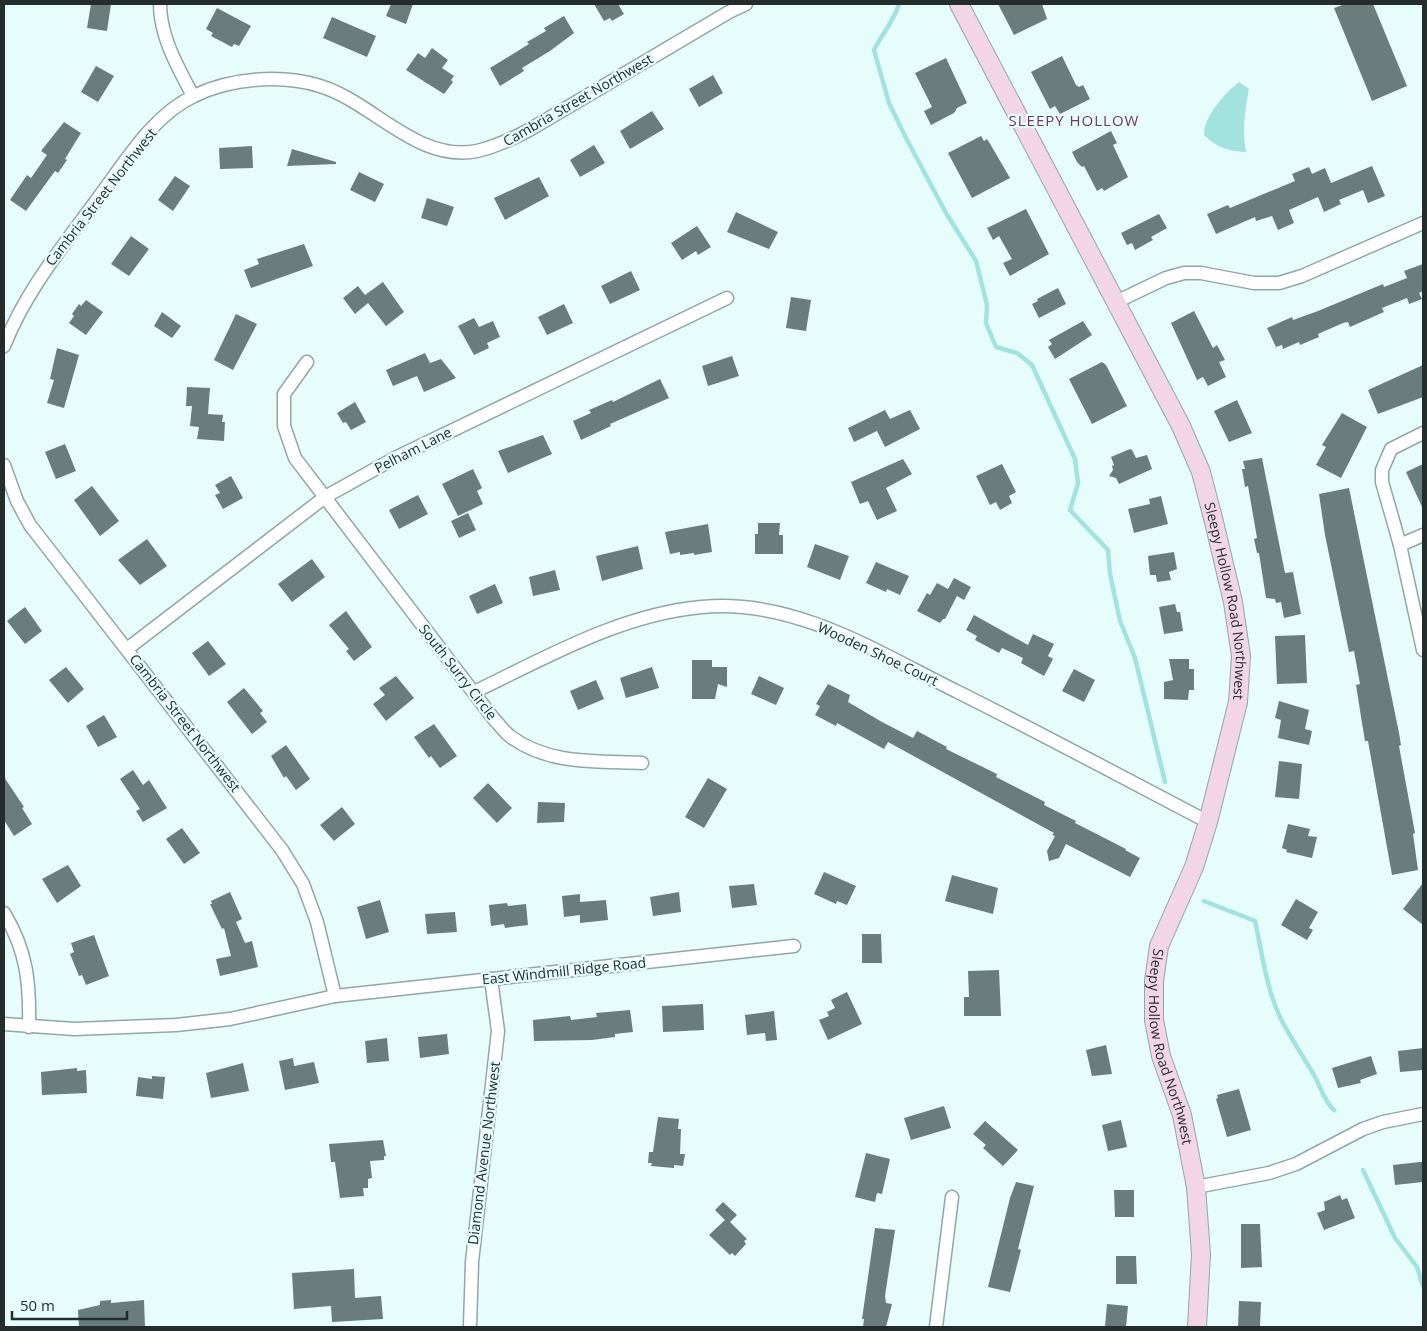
<svg xmlns="http://www.w3.org/2000/svg" width="1427" height="1331" font-family="'Open Sans',sans-serif">
<style>
.water{fill:#a2e3e0}
.lines{fill:none;stroke-linecap:round;stroke-linejoin:round}
.stream{stroke:#a2e3e0;stroke-width:4.5}
.building{fill:#697e7c}
.street-casing{stroke:#91a7a5;stroke-width:15}
.secondary-casing{stroke:#91a7a5;stroke-width:20}
.street{stroke:#fff;stroke-width:12}
.secondary{stroke:#f3d5e8;stroke-width:18}
.labels{text-anchor:middle;stroke-width:4.5;stroke-linejoin:round;paint-order:stroke}
.street-label{font-size:14px;fill:#242d2c;stroke:#e6fdfc}
.neighbourhood-label{font-size:15px;letter-spacing:1px;fill:#753860;stroke:#e6fdfc}
</style>
<rect width="100%" height="100%" fill="#e6fdfc"/>
<path class="water" d="M1239,82l10,7c-4,22 -7,40 -3,63 -16,0 -30,-5 -42,-17 0,-19 21,-42 35,-53z"/>
<g class="lines">
<g class="stream">
<path d="M899,4c-5,17 -17,30 -25,46l15,53 17,35 40,75 30,48 11,44 -1,18 10,24 21,6 15,12 43,94 3,24 -8,27 38,40 2,24 10,47 15,37 30,124"/>
<path d="M1204,901l51,20c7,32 11,66 25,96 10,21 24,40 35,60 6,11 9,24 19,33"/>
<path d="M1363,1170l32,68 22,29 6,19"/>
</g>
</g>
<g class="building">
<path d="M91,4h20l-4,27 -20,-3z"/>
<path d="M391,4h22l-7,20 -20,-8z"/>
<path d="M594,4h24l6,10 -12,7 -2,-3 -6,3z"/>
<path d="M998,4h44l5,15 -33,16z"/>
<path d="M1345,4h28l34,82 -35,15 -38,-93z"/>
<path d="M217,8l34,18 -12,20 -5,-2 -2,3 -21,-11 2,-3 -7,-4z"/>
<path d="M564,16l10,17 -24,18 -28,17 2,3 -24,15 -10,-18 39,-24 -2,-2 19,-11 -2,-3z"/>
<path d="M332,17l44,19 -9,21 -44,-19z"/>
<path d="M432,48l16,12 -6,8 12,8 -3,4 2,2 -9,12 -38,-24 12,-17 7,5z"/>
<path d="M1062,56l14,29 3,2 4,-2 7,14 -30,15 -5,-8 -5,3 -19,-37z"/>
<path d="M946,58l21,45 -10,5 -3,5 -23,12 -7,-14 8,-4 -17,-34z"/>
<path d="M96,66l18,10 -16,26 -17,-10z"/>
<path d="M713,75l10,18 -24,14 -10,-18z"/>
<path d="M652,111l12,18 -34,20 -10,-18z"/>
<path d="M64,122l17,11 -16,26 2,1 -9,13 -3,-2 -29,40 -16,-11 17,-25 4,3 16,-23 -6,-4z"/>
<path d="M1111,131l6,12 -4,2 15,32 -24,14 -2,-3 -5,3 -13,-25 -2,1 -5,-5 -5,-10z"/>
<path d="M981,136l3,5 3,-2 2,3 21,36 -38,20 -24,-45z"/>
<path d="M594,145l11,18 -25,14 -10,-17z"/>
<path d="M252,146l1,22 -33,1 -1,-21z"/>
<path d="M292,149l44,13v2l-49,2z"/>
<path d="M1372,166l13,30 -17,7 -5,-13 -24,10 2,4 -17,8 -6,-15 -29,13 5,13 -16,7 -6,-14 -16,5 -1,-4 -39,17 -9,-20 21,-9 2,3 65,-27 -3,-7 17,-7 3,7 13,-6 6,15z"/>
<path d="M359,172l25,12 -9,18 -25,-12z"/>
<path d="M175,176l15,10 -17,25 -15,-11z"/>
<path d="M539,177l10,19 -44,24 -11,-22z"/>
<path d="M427,198l27,9 -7,19 -26,-8z"/>
<path d="M1026,209l23,45 -39,22 -7,-13 9,-4 -13,-23 -6,4 -6,-12z"/>
<path d="M736,212l42,20 -9,17 -42,-17z"/>
<path d="M1159,214l8,14 -16,9 2,3 -18,10 -3,-7 -5,2 -6,-12z"/>
<path d="M697,226l14,21 -13,8 -2,-4 -14,9 -11,-17z"/>
<path d="M131,236l18,13 -20,27 -18,-12z"/>
<path d="M304,244l9,22 -62,22 -7,-18 15,-6 -2,-5z"/>
<path d="M1423,264v27l-4,2 3,6 -13,5 -2,-6 -25,10 2,4 -34,15 -2,-5 -5,1 -25,11 1,3 -19,8 -1,-3 -16,7 -1,-4 -6,2 -9,-19 25,-11 1,3 25,-9 65,-27 1,3 23,-9 -3,-7z"/>
<path d="M631,271l9,19 -30,14 -9,-18z"/>
<path d="M383,282l21,30 -18,14 -18,-23 -13,11 -12,-16 15,-12 7,9z"/>
<path d="M1058,288l8,16 -27,14 -7,-14 6,-3 -1,-2z"/>
<path d="M791,297l20,3 -5,31 -20,-3z"/>
<path d="M86,300l17,12 -17,23 -17,-12 5,-7 -2,-2 7,-10 2,2z"/>
<path d="M564,304l9,19 -26,12 -9,-18z"/>
<path d="M1194,311l19,37 4,-3 8,15 -6,2 7,15 -18,9 -5,-9 -6,3 -26,-57z"/>
<path d="M162,312l19,14 -9,12 -18,-12z"/>
<path d="M236,314l21,10 -24,46 -19,-10z"/>
<path d="M474,318l5,9 14,-6 7,16 -13,6 2,5 -15,7 -16,-29z"/>
<path d="M1083,321l9,14 -37,24 -7,-12 4,-3 -3,-4z"/>
<path d="M57,348l22,7 -15,53 -17,-5 7,-23 -4,-1z"/>
<path d="M425,353l5,10 11,-4 15,19 -32,14 -7,-16 -24,10 -7,-16z"/>
<path d="M732,356l7,20 -31,10 -6,-20z"/>
<path d="M1102,362l4,3 21,41 -35,18 -23,-45z"/>
<path d="M1423,365v32l-45,17 -10,-24z"/>
<path d="M660,379l9,19 -59,26 1,2 -30,14 -8,-19 18,-8 -2,-3 23,-10 1,2z"/>
<path d="M187,387l23,1 -2,26 15,1 -1,7h3l-1,19 -27,-2 2,-12 -9,-1 2,-20h-6z"/>
<path d="M1237,400l15,33 -23,9 -15,-31z"/>
<path d="M355,402l11,20 -15,8 -5,-8 -3,1 -6,-10z"/>
<path d="M885,410l5,9 20,-9 10,19 -35,18 -8,-16 -23,11 -6,-14z"/>
<path d="M1342,413l25,14 -26,51 -25,-13 10,-18 -4,-2z"/>
<path d="M543,435l9,19 -44,19 -10,-22z"/>
<path d="M65,444l11,27 -20,8 -11,-27z"/>
<path d="M1130,449l2,1 4,8 11,-3 5,14 -33,15 -3,-6 -7,-2 4,-6 -1,-4 2,-1 -3,-8z"/>
<path d="M1262,458l23,115 8,-1 8,42 -17,4 -3,-16 -5,1 -1,-4 -9,-1 -7,-45h-2l-3,-14 3,-1 -9,-52 -3,1 -3,-18h3l-2,-8z"/>
<path d="M903,459l9,15 -26,14 11,23 -20,9 -9,-19 -8,3 -9,-22z"/>
<path d="M1002,464l14,28 -7,4 3,7 -12,7 -4,-8 -6,3 -14,-29z"/>
<path d="M1423,464v45l-17,-37z"/>
<path d="M473,469l9,19 -5,3 6,13 -25,12 -16,-32z"/>
<path d="M231,476l12,22 -20,11 -8,-14 5,-2 -5,-8z"/>
<path d="M92,486l27,35 -19,15 -26,-36z"/>
<path d="M1349,488l50,245 2,12 -2,1 16,87 -2,1 5,36 -26,5 -24,-134h-3l-3,-18 -6,-38 4,-1 -6,-33 -5,1 -24,-117 -6,-41z"/>
<path d="M418,495l10,19 -29,15 -10,-19z"/>
<path d="M1161,496l7,28 -34,9 -6,-24 22,-5 -1,-5z"/>
<path d="M468,513l8,17 -17,8 -8,-17z"/>
<path d="M758,523h22l-1,12h4v19h-28v-20h3z"/>
<path d="M708,524l4,28 -18,3v-2l-14,2v-3l-10,2 -5,-22z"/>
<path d="M147,539l20,27 -27,19 -22,-25z"/>
<path d="M815,544l34,12 -9,24 -33,-13z"/>
<path d="M638,546l5,23 -41,12 -6,-25z"/>
<path d="M1174,552l3,17 -8,3 2,8 -14,2 -1,-7h-6l-2,-19z"/>
<path d="M312,559l13,18 -33,25 -14,-18z"/>
<path d="M876,562l33,14 -9,19 -13,-6 -1,3 -20,-9z"/>
<path d="M555,570l5,20 -27,6 -4,-19z"/>
<path d="M954,578l17,9 -7,13 -7,-4 -12,23h-2l-3,4 -23,-12 10,-18 3,2 7,-12 11,6z"/>
<path d="M495,584l8,19 -26,11 -8,-18z"/>
<path d="M1175,604l2,8h3l3,19 -19,3 -5,-27z"/>
<path d="M25,607l17,24 -17,13 -18,-23z"/>
<path d="M346,611l26,36 -18,14 -8,-10 3,-2 -20,-24z"/>
<path d="M974,615l54,30 5,-11 21,10 -6,12 5,3 -9,17 -23,-13 2,-5 -21,-10 -3,5 -24,-13 2,-4 -11,-6z"/>
<path d="M1305,635l2,48 -30,1 -2,-48z"/>
<path d="M208,641l18,23 -17,12 -17,-23z"/>
<path d="M1169,659h20v10h5v21h-5l-1,10 -24,-1v-17l9,-2z"/>
<path d="M692,660h20v7h15v20l-9,-3 -3,15h-23z"/>
<path d="M66,667l18,22 -16,14 -19,-23z"/>
<path d="M652,667l7,21 -33,10 -6,-20z"/>
<path d="M1074,669l21,11 -11,22 -22,-11z"/>
<path d="M396,676l18,22 -28,23 -13,-17 12,-9 -6,-7z"/>
<path d="M759,676l25,12 -8,17 -25,-11z"/>
<path d="M596,680l8,19 -26,11 -8,-19z"/>
<path d="M828,684l22,11 -2,7 34,20 31,16 4,-7 30,16 -1,2 51,25 -1,3 49,25 -1,3 32,16 -1,2 51,26 -1,1 15,8 -10,19 -64,-33 -7,14 -10,3 -2,-10 8,-15 -3,-1 2,-2 -166,-91 -4,7 -47,-26 -1,3 -21,-11 5,-9 -4,-2z"/>
<path d="M244,688l19,23 -3,2 7,9 -15,12 -25,-32z"/>
<path d="M1279,701l30,9 -4,19 7,2 -3,14 -31,-7 3,-18 -6,-2z"/>
<path d="M104,715l13,22 -19,10 -12,-21z"/>
<path d="M434,724l23,32 -17,12 -9,-12 -2,2 -15,-21z"/>
<path d="M286,745l24,34 -14,11 -10,-14 -2,2 -13,-22z"/>
<path d="M1279,761l23,3 -3,35 -24,-2z"/>
<path d="M133,770l10,15 6,-5 18,28 -24,14 -7,-11 4,-2 -20,-30z"/>
<path d="M4,777l20,30 -2,1 10,16 -18,12 -10,-16z"/>
<path d="M708,778l19,11 -23,39 -19,-11z"/>
<path d="M488,783l24,25 -15,15 -24,-25z"/>
<path d="M538,802l27,1 -1,19 -27,1z"/>
<path d="M342,807l13,17 -21,17 -14,-16z"/>
<path d="M1288,824l22,5 -2,7 9,1 -5,21 -26,-6 1,-2 -5,-2z"/>
<path d="M182,828l18,25 -16,11 -18,-25z"/>
<path d="M68,865l13,21 -24,17 -15,-24z"/>
<path d="M824,872l32,14 -9,19 -10,-4 -1,3 -22,-10z"/>
<path d="M952,875l46,13 -5,26 -48,-13z"/>
<path d="M1423,883v42l-20,-16z"/>
<path d="M754,884l3,21 -25,3 -3,-22z"/>
<path d="M230,892l12,27 -6,3 9,21 7,-2 6,26 -38,9 -4,-17 15,-3 -7,-28 -2,1 -12,-25h2l-1,-3z"/>
<path d="M679,892l2,20 -28,4 -3,-19z"/>
<path d="M580,894v8l26,-2 2,20 -28,3v-8l-16,2 -2,-21z"/>
<path d="M1296,899l22,13 -9,16 4,2 -6,10 -26,-15z"/>
<path d="M380,900l9,32 -23,7 -9,-32z"/>
<path d="M507,903l1,3 18,-2 2,21 -23,3 -1,-4 -13,2 -2,-21z"/>
<path d="M455,912l2,20 -30,2 -2,-20z"/>
<path d="M862,934h19l1,29h-20z"/>
<path d="M94,935l15,41 -23,9 -4,-10 -3,1 -9,-22 4,-2 -3,-9z"/>
<path d="M999,970l2,46h-37v-19h5l-1,-26z"/>
<path d="M847,992l15,32 -34,16 -9,-20 10,-4 -2,-4 8,-4 -4,-8z"/>
<path d="M703,1004l1,26 -41,2 -1,-26z"/>
<path d="M630,1010l3,22 -18,2v3l-23,3 -58,1 -1,-21 37,-4 1,4 26,-3 -1,-4z"/>
<path d="M774,1011l3,29 -11,1 -1,-8 -18,2 -2,-20z"/>
<path d="M447,1034l2,20 -29,4 -2,-21z"/>
<path d="M387,1038l2,23 -22,2 -2,-22z"/>
<path d="M1106,1045l6,29 -20,2 -6,-26z"/>
<path d="M1423,1048v22l-23,2 -2,-21z"/>
<path d="M1371,1056l6,18 -17,6 1,3 -23,5 -6,-20z"/>
<path d="M293,1058l1,8 20,-4 5,21 -34,7 -6,-29z"/>
<path d="M243,1063l6,28 -38,7 -5,-25z"/>
<path d="M77,1068v3l9,-1 1,23 -45,2 -1,-23z"/>
<path d="M152,1076l13,1 -2,22 -27,-3 2,-19 14,2z"/>
<path d="M1239,1089l12,41 -24,7 -11,-38 2,-1 -1,-3z"/>
<path d="M944,1106l7,22 -40,12 -7,-22z"/>
<path d="M658,1117l21,2 -1,10h3l-1,25h5l-2,12 -9,-1v3l-23,-2 1,-3h-4l1,-11h4z"/>
<path d="M1121,1120l6,27 -19,4 -6,-26z"/>
<path d="M985,1121l33,29 -15,16 -20,-18 3,-3 -13,-11z"/>
<path d="M383,1140l3,16h-2v4l-14,1 2,17 -4,1v9h-5l1,8 -24,2 -5,-36h-4l-2,-18z"/>
<path d="M866,1153l24,6 -8,35 -5,-1 -2,9 -20,-5z"/>
<path d="M1420,1162h3v20l-28,3 -2,-20z"/>
<path d="M1016,1182l18,4 -16,63 3,1 -11,42 -22,-5 22,-89z"/>
<path d="M1114,1190h20v27h-19z"/>
<path d="M1340,1195l2,5 5,-2 8,20 -31,12 -7,-17 8,-3 -1,-8z"/>
<path d="M723,1202l14,13 -7,7 17,17 -3,2 2,3 -11,12 -3,-3 -2,2 -21,-20 16,-15 -10,-10z"/>
<path d="M1241,1224h19l2,43 -21,1z"/>
<path d="M875,1228l20,2 -10,66 1,7 6,1 -6,23h-23l1,-8h-2z"/>
<path d="M1116,1256h20l1,28h-21z"/>
<path d="M354,1269l1,29 26,-2 2,23 -51,3 -1,-16 -37,3 -2,-36z"/>
<path d="M111,1300v3l33,-3 1,27h-66l-1,-17 22,-5v-4z"/>
<path d="M1239,1301l22,1 -1,25h-22z"/>
<path d="M1107,1304l21,2 -2,21h-21z"/>
</g>
<g class="lines">
<g class="street-casing">
<g id="street">
<path d="M160,4c0,33 18,63 33,92"/>
<path d="M1116,302l50,-24 18,-5h17l53,10h25l23,-7 121,-53"/>
<path d="M4,346c22,-56 60,-101 95,-149 26,-35 54,-82 95,-101 36,-18 87,-22 126,-10 53,16 97,77 157,65 18,-4 35,-12 52,-21l200,-118 17,-8"/>
<path d="M307,362l-23,32v32l11,32 198,260c6,6 11,14 18,19 38,28 86,24 131,26"/>
<path d="M1423,433l-32,16 -9,21v12l18,63 23,105"/>
<path d="M4,465l13,36 13,24 252,325 21,34 14,38 18,74"/>
<path d="M1400,545l23,-10"/>
<path d="M127,649l198,-152 70,-39 332,-160"/>
<path d="M474,692c71,-34 147,-78 228,-85 93,-9 177,46 256,85 84,42 166,86 250,130"/>
<path d="M4,913c23,38 26,70 25,114"/>
<path d="M4,1024l70,5 102,-4 54,-6 105,-23 459,-50"/>
<path d="M1196,1187l73,-14 27,-9 67,-35 20,-7 40,-8"/>
<path d="M470,1327l2,-65 26,-231 -7,-52"/>
<path d="M936,1327l16,-130"/>
</g>
</g>
<g class="secondary-casing">
<g id="secondary">
<path id="s1" d="M959,4l222,422 20,46 13,50 19,80 8,54 -3,46 -30,120 -14,45 -35,79 -5,35v39l7,36 21,59 14,72 5,67 -4,73"/>
</g>
</g>
<use href="#street" class="street"/>
<use href="#secondary" class="secondary"/>
</g>
<g class="labels">
<g class="street-label">
<text transform="translate(578 100) rotate(-30)" y="5">Cambria Street Northwest</text>
<text transform="translate(101 197) rotate(-52)" y="5">Cambria Street Northwest</text>
<text transform="translate(413 450) rotate(-27)" y="5">Pelham Lane</text>
<text dy="5" stroke="none"><textPath href="#s1" startOffset="659">Sleepy Hollow Road Northwest</textPath></text>
<text transform="translate(878 654) rotate(25)" y="5">Wooden Shoe Court</text>
<text transform="translate(458 672) rotate(52)" y="5">South Surry Circle</text>
<text transform="translate(185 723) rotate(52)" y="5">Cambria Street Northwest</text>
<text transform="translate(564 971) rotate(-6)" y="5">East Windmill Ridge Road</text>
<text dy="5" stroke="none"><textPath href="#s1" startOffset="1122">Sleepy Hollow Road Northwest</textPath></text>
<text transform="translate(484 1153) rotate(-83)" y="5">Diamond Avenue Northwest</text>
</g>
<g class="neighbourhood-label">
<text x="1074" y="126">SLEEPY HOLLOW</text>
</g>
</g>
<rect width="1427" height="1331" fill="none" stroke="#242d2c" stroke-width="10"/>
<path d="M12 1311v8h115v-8" fill="none" stroke="#242d2c" stroke-width="2.5"/>
<text x="20" y="1311" font-size="15" fill="#242d2c" stroke="#e6fdfc" stroke-width="4" paint-order="stroke">50 m</text>
</svg>
